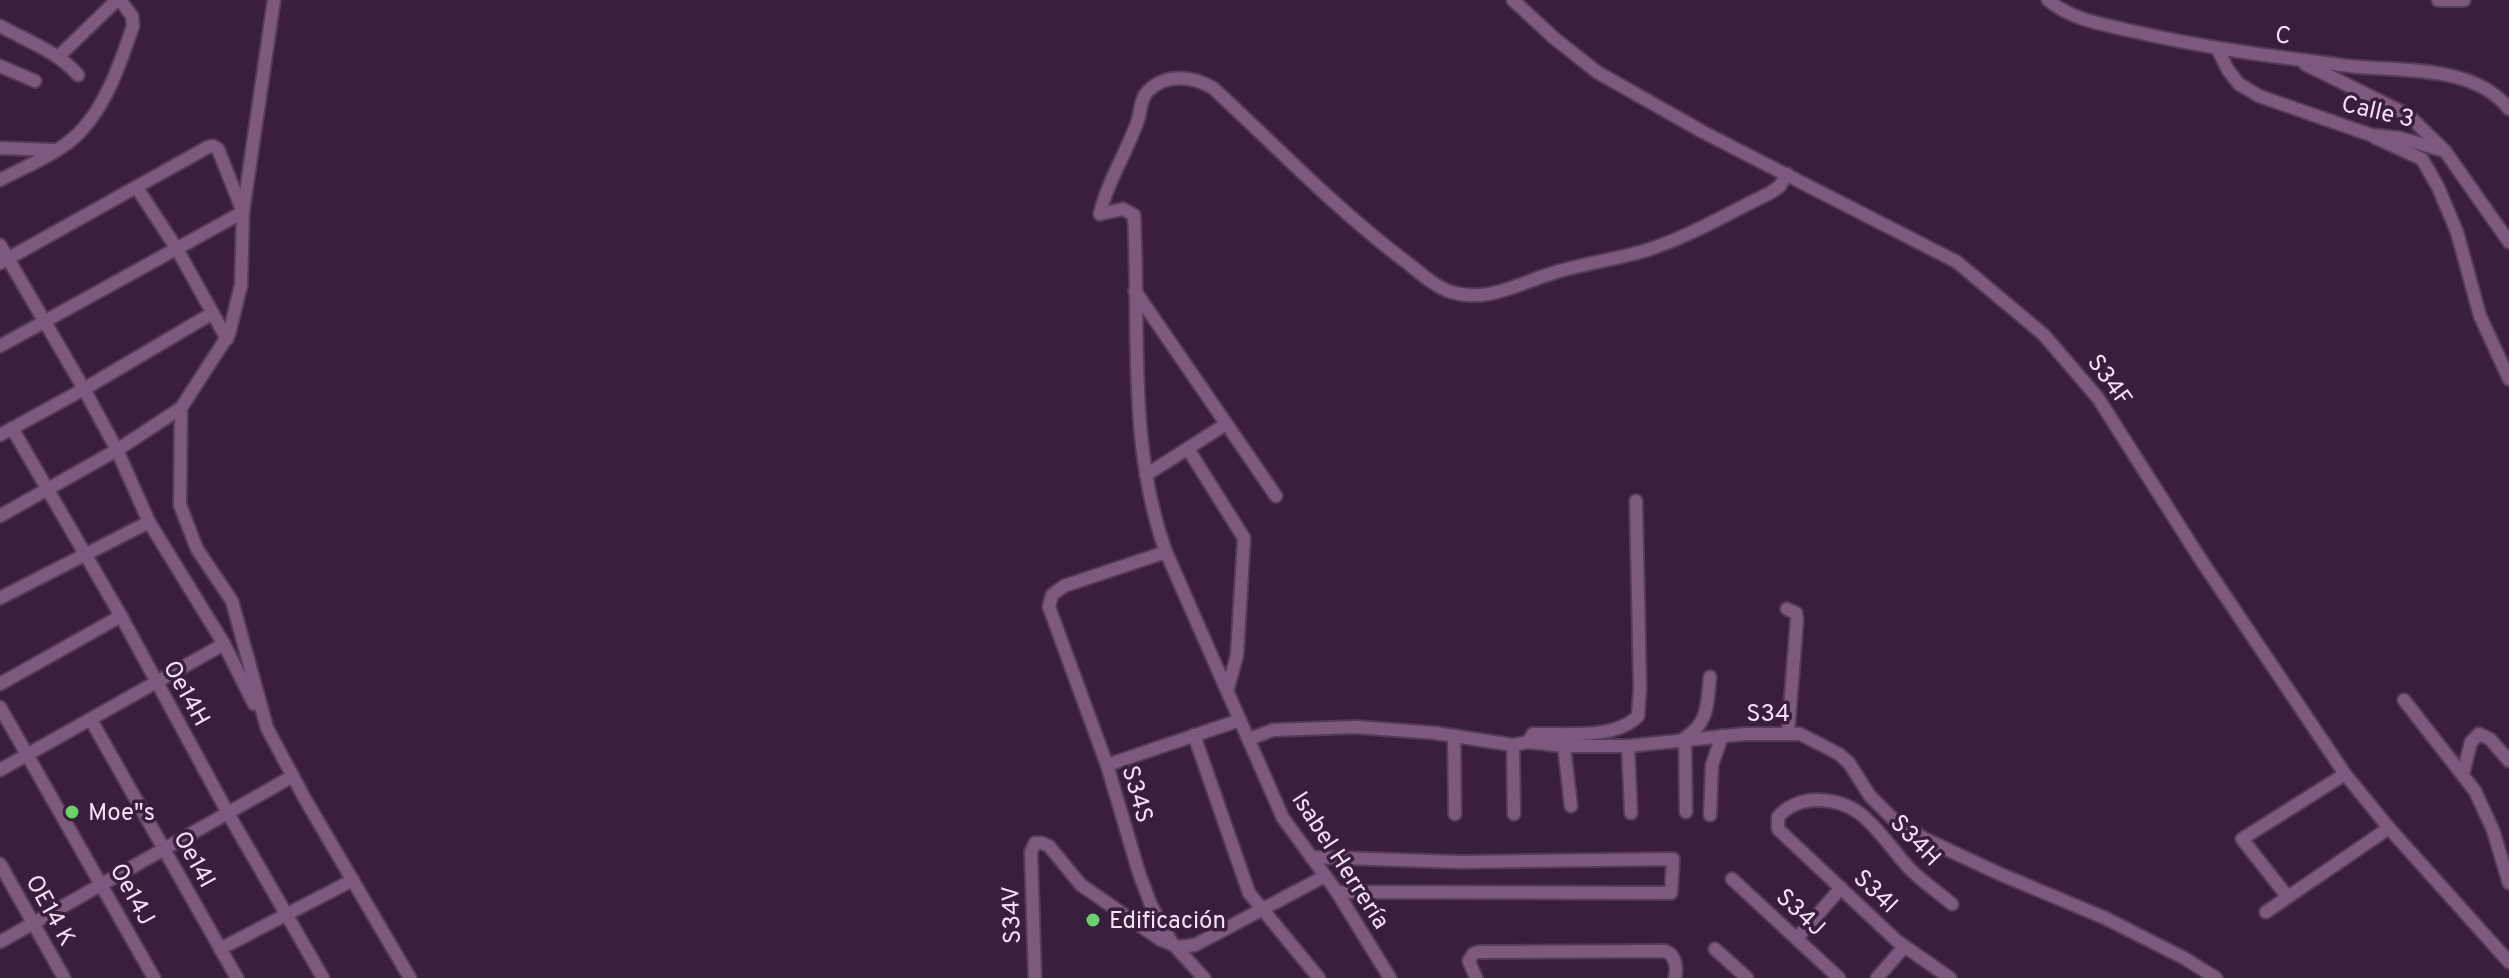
<svg xmlns="http://www.w3.org/2000/svg" width="2509" height="978" font-family="Overpass,sans-serif">
<style>
.lines{fill:none;stroke-linecap:round;stroke-linejoin:round}
.minor-casing{stroke:#543b56;stroke-width:16}
.minor{stroke:#7b5a7e;stroke-width:12}
.poi-dot{fill:#66d466;stroke:#3a1e3d;stroke-width:3}
.labels{text-anchor:middle;stroke-width:7;stroke-linejoin:round;paint-order:stroke}
.street-label{font-size:24px;fill:#f4e1f6;stroke:#3a1e3d}
.poi-label{font-size:24px;fill:#f4e1f6;stroke:#3a1e3d;text-anchor:start}
</style>
<rect width="100%" height="100%" fill="#3a1e3d"/>
<g class="lines">
<g class="minor-casing">
<g id="minor">
<path d="M1513,0l41,38 43,34 106,60 254,130 87,73 54,63 103,162 144,214 44,54 120,134"/>
<path d="M2048,0c24,20 54,24 84,31 72,17 145,26 217,35 52,6 125,-2 160,43"/>
<path d="M2438,0h26"/>
<path d="M0,26c27,15 57,25 78,49"/>
<path d="M2217,48l11,22 11,14 20,12 112,39 29,3 45,13 64,91"/>
<path d="M58,57l59,-57"/>
<path d="M2305,64l103,51 36,35"/>
<path d="M0,66l35,15"/>
<path d="M2374,137l48,22 16,28 19,45 23,84 29,63"/>
<path d="M0,148l53,2"/>
<path d="M0,180c26,-14 60,-27 80,-48 27,-28 41,-71 53,-106l-1,-10 -12,-16"/>
<path d="M137,188l40,61 50,90"/>
<path d="M1100,214c7,-32 27,-62 38,-94 3,-10 2,-21 10,-29 18,-18 45,-15 65,-3 62,57 121,119 188,170 16,12 32,28 50,34 35,11 67,-8 99,-18 31,-10 63,-14 94,-23 45,-14 84,-38 126,-58l10,-7 7,-12"/>
<path d="M1100,214l23,-5 11,6c6,112 -7,230 32,337l117,266 54,74 53,86"/>
<path d="M0,245l84,144 33,61 32,72 75,122 30,60"/>
<path d="M0,263l208,-116 5,-1 5,3 25,63 -2,73 -12,49 -48,74 -1,97 17,44 35,52 35,127 38,71 105,179"/>
<path d="M1135,291l141,205"/>
<path d="M0,346l243,-134 31,-212"/>
<path d="M12,428l109,188 108,199 94,163"/>
<path d="M0,435l84,-46 127,-75"/>
<path d="M1188,449l56,89 -7,117 -9,33"/>
<path d="M1146,475l80,-51"/>
<path d="M0,516l117,-66 64,-42"/>
<path d="M1166,552l-102,34 -12,9 -3,12 58,158 32,108 12,32 21,38 32,35"/>
<path d="M0,598l149,-76"/>
<path d="M1787,609l9,4 1,6 -9,114"/>
<path d="M0,684l121,-68"/>
<path d="M2404,700l71,91 18,39 16,53"/>
<path d="M0,707l154,271"/>
<path d="M91,720l146,258"/>
<path d="M1194,735l55,158 70,85"/>
<path d="M1454,736l1,78"/>
<path d="M1249,739l24,-9 83,-3 79,6 78,12 15,-3 36,4h64l117,-12h55l39,20 10,9 21,33 22,22 33,21 75,35 105,44 79,40 32,20"/>
<path d="M1528,742l5,-8c30,-1 82,6 105,-18l2,-28 -4,-187"/>
<path d="M1513,745l1,69"/>
<path d="M1564,746l7,60"/>
<path d="M1628,746l3,67"/>
<path d="M1107,765l133,-45"/>
<path d="M0,770l224,-126"/>
<path d="M2463,774l8,-32 8,-8 11,5 19,22"/>
<path d="M1686,812l-1,-74c24,-16 22,-34 25,-61"/>
<path d="M1710,815l2,-50 10,-29"/>
<path d="M1311,857l150,5 212,-3 -2,34 -334,-1"/>
<path d="M0,864l64,114"/>
<path d="M1732,879l107,99"/>
<path d="M2287,896l-45,-57 103,-65"/>
<path d="M2266,912l123,-84"/>
<path d="M1797,938l44,-50"/>
<path d="M0,942l293,-166"/>
<path d="M220,949l133,-69"/>
<path d="M1715,949l32,29"/>
<path d="M1035,978l-4,-126 4,-9h7l7,3 32,39 80,55 18,7 16,-2 130,-69"/>
<path d="M1476,978l-7,-17 4,-7 5,-2 187,-1c11,4 12,16 10,27"/>
<path d="M1877,978l27,-31"/>
<path d="M1950,978l-53,-37 -119,-112v-12c9,-11 24,-17 39,-17 48,0 62,36 92,68 12,13 29,24 43,36"/>
</g>
</g>
<use href="#minor" class="minor"/>
</g>
<g class="poi-dot">
<circle cx="72" cy="812" r="8"/>
<circle cx="1093" cy="920" r="8"/>
</g>
<g class="labels">
<g class="street-label">
<text transform="translate(2283 35) rotate(8)" y="8">C</text>
<text transform="translate(2378 111) rotate(13)" y="8">Calle 3</text>
<text transform="translate(2110 380) rotate(54)" y="8">S34F</text>
<text transform="translate(187 693) rotate(61)" y="8">Oe14H</text>
<text x="1768" y="721">S34</text>
<text transform="translate(1138 794) rotate(74)" y="8">S34S</text>
<text transform="translate(1916 840) rotate(46)" y="8">S34H</text>
<text transform="translate(195 859) rotate(61)" y="8">Oe14I</text>
<text transform="translate(1341 860) rotate(57)" y="8">Isabel Herrería</text>
<text transform="translate(1876 891) rotate(44)" y="8">S34I</text>
<text transform="translate(133 894) rotate(61)" y="8">Oe14J</text>
<text transform="translate(51 910) rotate(61)" y="8">OE14 K</text>
<text transform="translate(1801 912) rotate(43)" y="8">S34J</text>
<text transform="translate(1011 915) rotate(-92)" y="8">S34V</text>
</g>
<g class="poi-label">
<text x="88" y="820">Moe"s</text>
<text x="1109" y="928">Edificación</text>
</g>
</g>
</svg>
